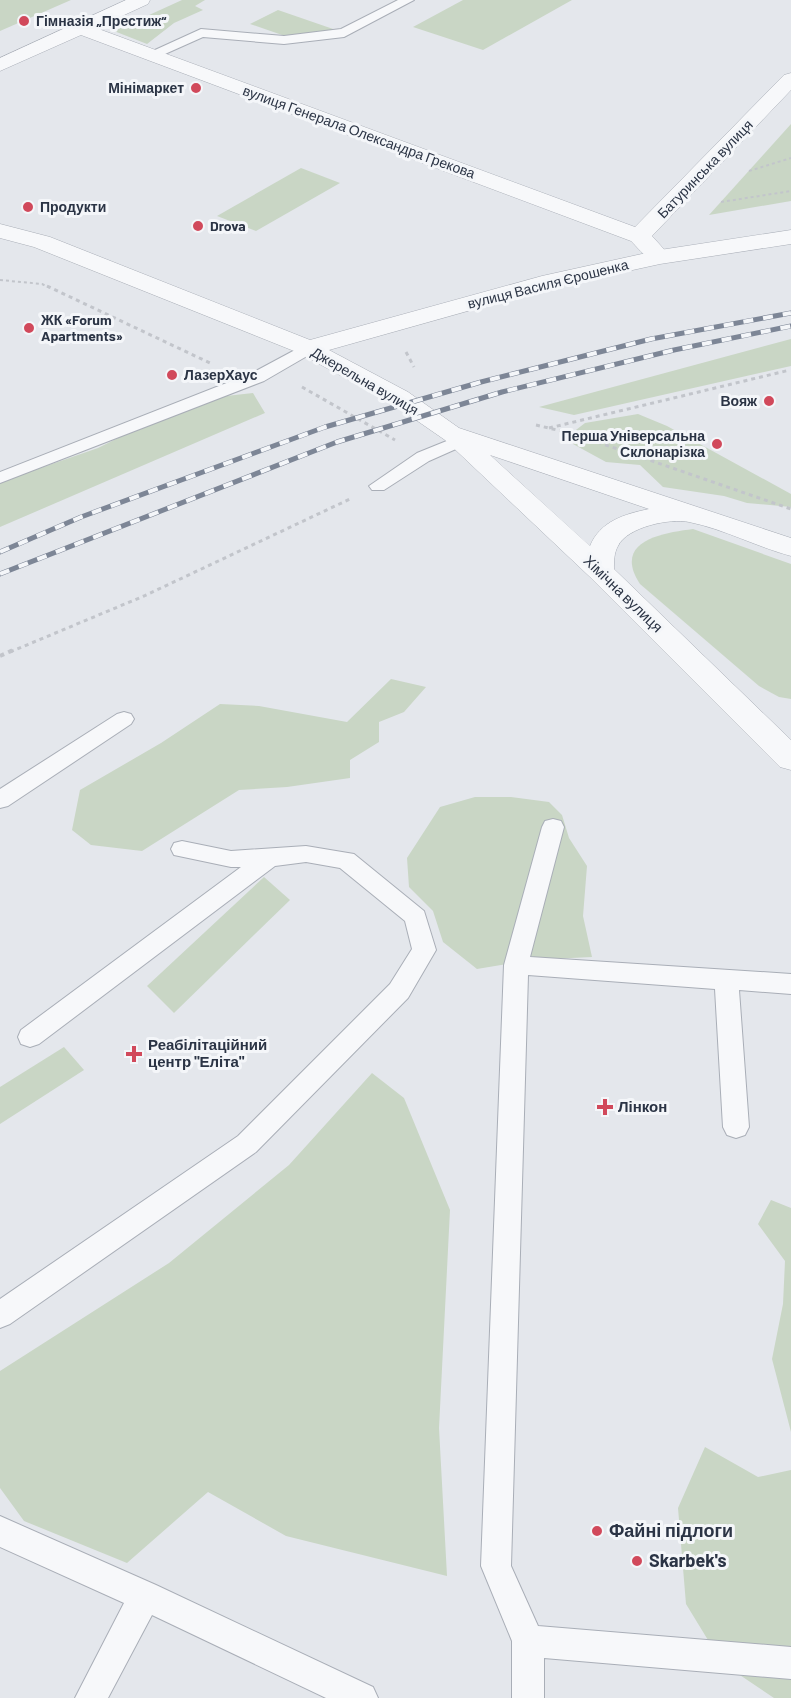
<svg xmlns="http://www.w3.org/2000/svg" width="791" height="1698" font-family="Barlow,sans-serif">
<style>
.green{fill:#c9d6c5}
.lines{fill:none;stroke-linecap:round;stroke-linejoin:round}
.service-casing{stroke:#a9aeb7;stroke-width:2}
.minor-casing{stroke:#a9aeb7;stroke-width:1}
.tertiary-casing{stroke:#a9aeb7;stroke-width:1}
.path-far2{stroke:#c2c5cb;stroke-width:2;stroke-dasharray:3 3;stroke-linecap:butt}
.path-far1{stroke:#c2c5cb;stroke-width:3;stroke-dasharray:4 4;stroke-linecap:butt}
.path{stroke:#c2c5cb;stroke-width:4;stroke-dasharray:4.5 4.5;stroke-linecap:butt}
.service{fill:#f7f8fa;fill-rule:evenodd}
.minor{fill:#f7f8fa;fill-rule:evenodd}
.tertiary{fill:#f7f8fa;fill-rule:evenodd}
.rail-casing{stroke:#7d8696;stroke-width:5}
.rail{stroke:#f4f6f9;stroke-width:4;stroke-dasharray:10;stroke-linecap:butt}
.poi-dot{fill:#d1495b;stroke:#f4f6f9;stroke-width:2}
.labels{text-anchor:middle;stroke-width:6;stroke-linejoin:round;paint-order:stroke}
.far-poi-label{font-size:14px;font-weight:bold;fill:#2b3445;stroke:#f4f6f9;text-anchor:start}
.far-street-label{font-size:14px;fill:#2b3445;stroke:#f4f6f9}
.street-label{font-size:15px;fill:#2b3445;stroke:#f4f6f9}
.poi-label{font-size:15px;font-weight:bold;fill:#2b3445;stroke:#f4f6f9;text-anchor:start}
.near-poi-label{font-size:18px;font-weight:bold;fill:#2b3445;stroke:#f4f6f9;text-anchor:start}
</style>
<rect width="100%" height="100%" fill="#e4e7ec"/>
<g class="green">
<path d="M0,0h71l-71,31z"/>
<path d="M182,0h23l-10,6 8,4 -29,13 -27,21 -33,-13z"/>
<path d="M463,0h109l-89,50 -70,-23z"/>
<path d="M278,10l58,20 -51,6 -35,-12z"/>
<path d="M791,124v77l-82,14z"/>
<path d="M301,168l39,15 -84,48 -39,-15z"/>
<path d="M791,339v27l-217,49 -35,-8z"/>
<path d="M253,393l12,20 -265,114v-45l98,-34 62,-31 48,-19z"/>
<path d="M638,414l29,12 124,68v13l-44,-4 -23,-7 -61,-9 -23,-22 -34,-3 -33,-18 -1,-11 13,-10z"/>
<path d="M693,529l98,35v135l-12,-2 -20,-11 -119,-102c-28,-43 22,-51 53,-55z"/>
<path d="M391,679l35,8 -22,25 -25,10v20l-29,18v18l-63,9 -48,3 -97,61 -51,-6 -19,-15 8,-40 81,-47 59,-39 39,2 88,16z"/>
<path d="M475,797h36l38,5 13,13 7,23 18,28 -4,50 9,41 -62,3 -53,9 -34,-27 -10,-31 -24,-24 -2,-29 33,-51z"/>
<path d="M264,877l26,23 -116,113 -27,-27z"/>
<path d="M64,1047l20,23 -84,54v-37z"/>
<path d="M372,1073l32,25 46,112 -11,218 8,148 -161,-40 -78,-44 -81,71 -103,-42 -24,-33v-117l169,-108 120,-98z"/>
<path d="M771,1200l20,8v224l-19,-73 11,-55 2,-43 -27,-37z"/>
<path d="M705,1447l53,30 33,-7v228h-17l-52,-35 -36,-59 -8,-96z"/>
</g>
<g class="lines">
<g class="service-casing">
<g id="service">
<path d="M398,0h16l-70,37 -60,7 -81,-7 -47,21 -5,1 -7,-4 57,-26 83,7 57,-7z"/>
<path d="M308,343l6,1 2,4 -2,4 -50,29 -264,102v-11l252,-99z"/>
<path d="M459,436l6,1 3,4 -3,4 -36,16 -45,29h-12l-3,-4 48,-33z"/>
<path d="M124,712l7,2 3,5 -3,5 -123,82 -8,2v-19l117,-75z"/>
<path d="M553,819l8,2 3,6 -34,130 261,17v20l-52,-4 10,137 -4,8 -9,3 -9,-3 -4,-8 -8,-138 -187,-14 -17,591 27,60 253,21v32l-247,-21v40h-32v-57l-31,-75 23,-601 38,-138 3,-6z"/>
<path d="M182,841l49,10 75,-5 48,8 70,57 12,39 -28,48 -152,154 -246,172 -10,4v-29l238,-163 152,-152 22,-35 -7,-28 -65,-53 -34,-6 -31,4 -236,178 -9,3 -9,-3 -3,-7 3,-7 220,-163h-10l-57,-12 -3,-6 3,-6z"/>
<path d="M0,1516l156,69 217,102 5,11h-52l-174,-83 -44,83h-33l49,-95 -124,-56z"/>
</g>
</g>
<g class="minor-casing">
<path id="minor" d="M126,0h24l-2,4 -52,24 539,199 149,-152 7,-2v17l-139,146 19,21 -3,5c-17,4 -26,-10 -37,-21l-550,-206 -81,36v-13z"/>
</g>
<g class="tertiary-casing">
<path id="tertiary" d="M0,224l50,13 260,103 232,-64 118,-26 131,-20v14l-131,20 -114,25 -217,61 79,42 51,36 332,110v18c-34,-9 -67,-27 -102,-34 -19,-4 -62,5 -71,24 -4,7 -4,15 -4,23l177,171v30l-11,-3 -190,-190 -145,-137 -55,-38 -91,-49 -265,-106 -34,-9zM490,455l159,54c-24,5 -49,12 -59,37z"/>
</g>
<g class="path-far2">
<path d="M749,171l42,-13"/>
<path d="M721,202l70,-11"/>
<path d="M0,280l42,4 8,4"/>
</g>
<g class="path-far1">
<path d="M47,286l163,77"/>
<path d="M406,352l8,15"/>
<path d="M302,387l93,53"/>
<path d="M536,425l38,9 217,75"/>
<path d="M549,428l241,-58"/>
<path d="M10,652l134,-56 206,-97"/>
</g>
<path class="path" d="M0,656l13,-6"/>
<use href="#service" class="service"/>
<use href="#minor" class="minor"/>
<use href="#tertiary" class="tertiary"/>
<g class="rail-casing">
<g id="rail">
<path d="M0,552l81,-35 244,-90 156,-45 170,-43 140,-26"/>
<path d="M0,574l337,-132 165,-50 172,-42 117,-24"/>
</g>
</g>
<use href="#rail" class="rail"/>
</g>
<g class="poi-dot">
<circle cx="24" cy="21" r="6"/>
<circle cx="196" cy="88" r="6"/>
<circle cx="28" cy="207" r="6"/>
<circle cx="198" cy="226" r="6"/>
<circle cx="29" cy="328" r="6"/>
<circle cx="172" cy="375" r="6"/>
<circle cx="769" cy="401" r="6"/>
<circle cx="717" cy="444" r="6"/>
<path d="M131 1045h6v6h6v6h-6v6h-6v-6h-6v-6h6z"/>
<path d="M602 1098h6v6h6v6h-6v6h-6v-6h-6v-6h6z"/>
<circle cx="597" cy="1531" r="6"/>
<circle cx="637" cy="1561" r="6"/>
</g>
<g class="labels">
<g class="far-poi-label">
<text x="36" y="26">Гімназія „Престиж“</text>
<text x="184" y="93" text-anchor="end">Мінімаркет</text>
<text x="40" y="212">Продукти</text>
<text x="210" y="231">Drova</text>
<text x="41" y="325">ЖК «Forum<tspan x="41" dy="16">Apartments»</tspan></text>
<text x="184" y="380">ЛазерХаус</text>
<text x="757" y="406" text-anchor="end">Вояж</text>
<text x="705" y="441" text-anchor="end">Перша Універсальна<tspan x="705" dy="16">Склонарізка</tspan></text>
</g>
<g class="far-street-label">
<text transform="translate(359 132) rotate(20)" y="5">вулиця Генерала Олександра Грекова</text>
<text transform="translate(705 169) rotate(-46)" y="5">Батуринська вулиця</text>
<text transform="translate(548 284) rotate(-14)" y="5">вулиця Василя Єрошенка</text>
<text transform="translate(365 381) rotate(30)" y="5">Джерельна вулиця</text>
</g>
<g class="street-label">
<text transform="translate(623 594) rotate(44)" y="5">Хімічна вулиця</text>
</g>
<g class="poi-label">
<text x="148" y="1050">Реабілітаційний<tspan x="148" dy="17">центр "Еліта"</tspan></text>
<text x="618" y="1112">Лінкон</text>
</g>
<g class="near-poi-label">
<text x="609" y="1537">Файні підлоги</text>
<text x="649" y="1567">Skarbek's</text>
</g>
</g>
</svg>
